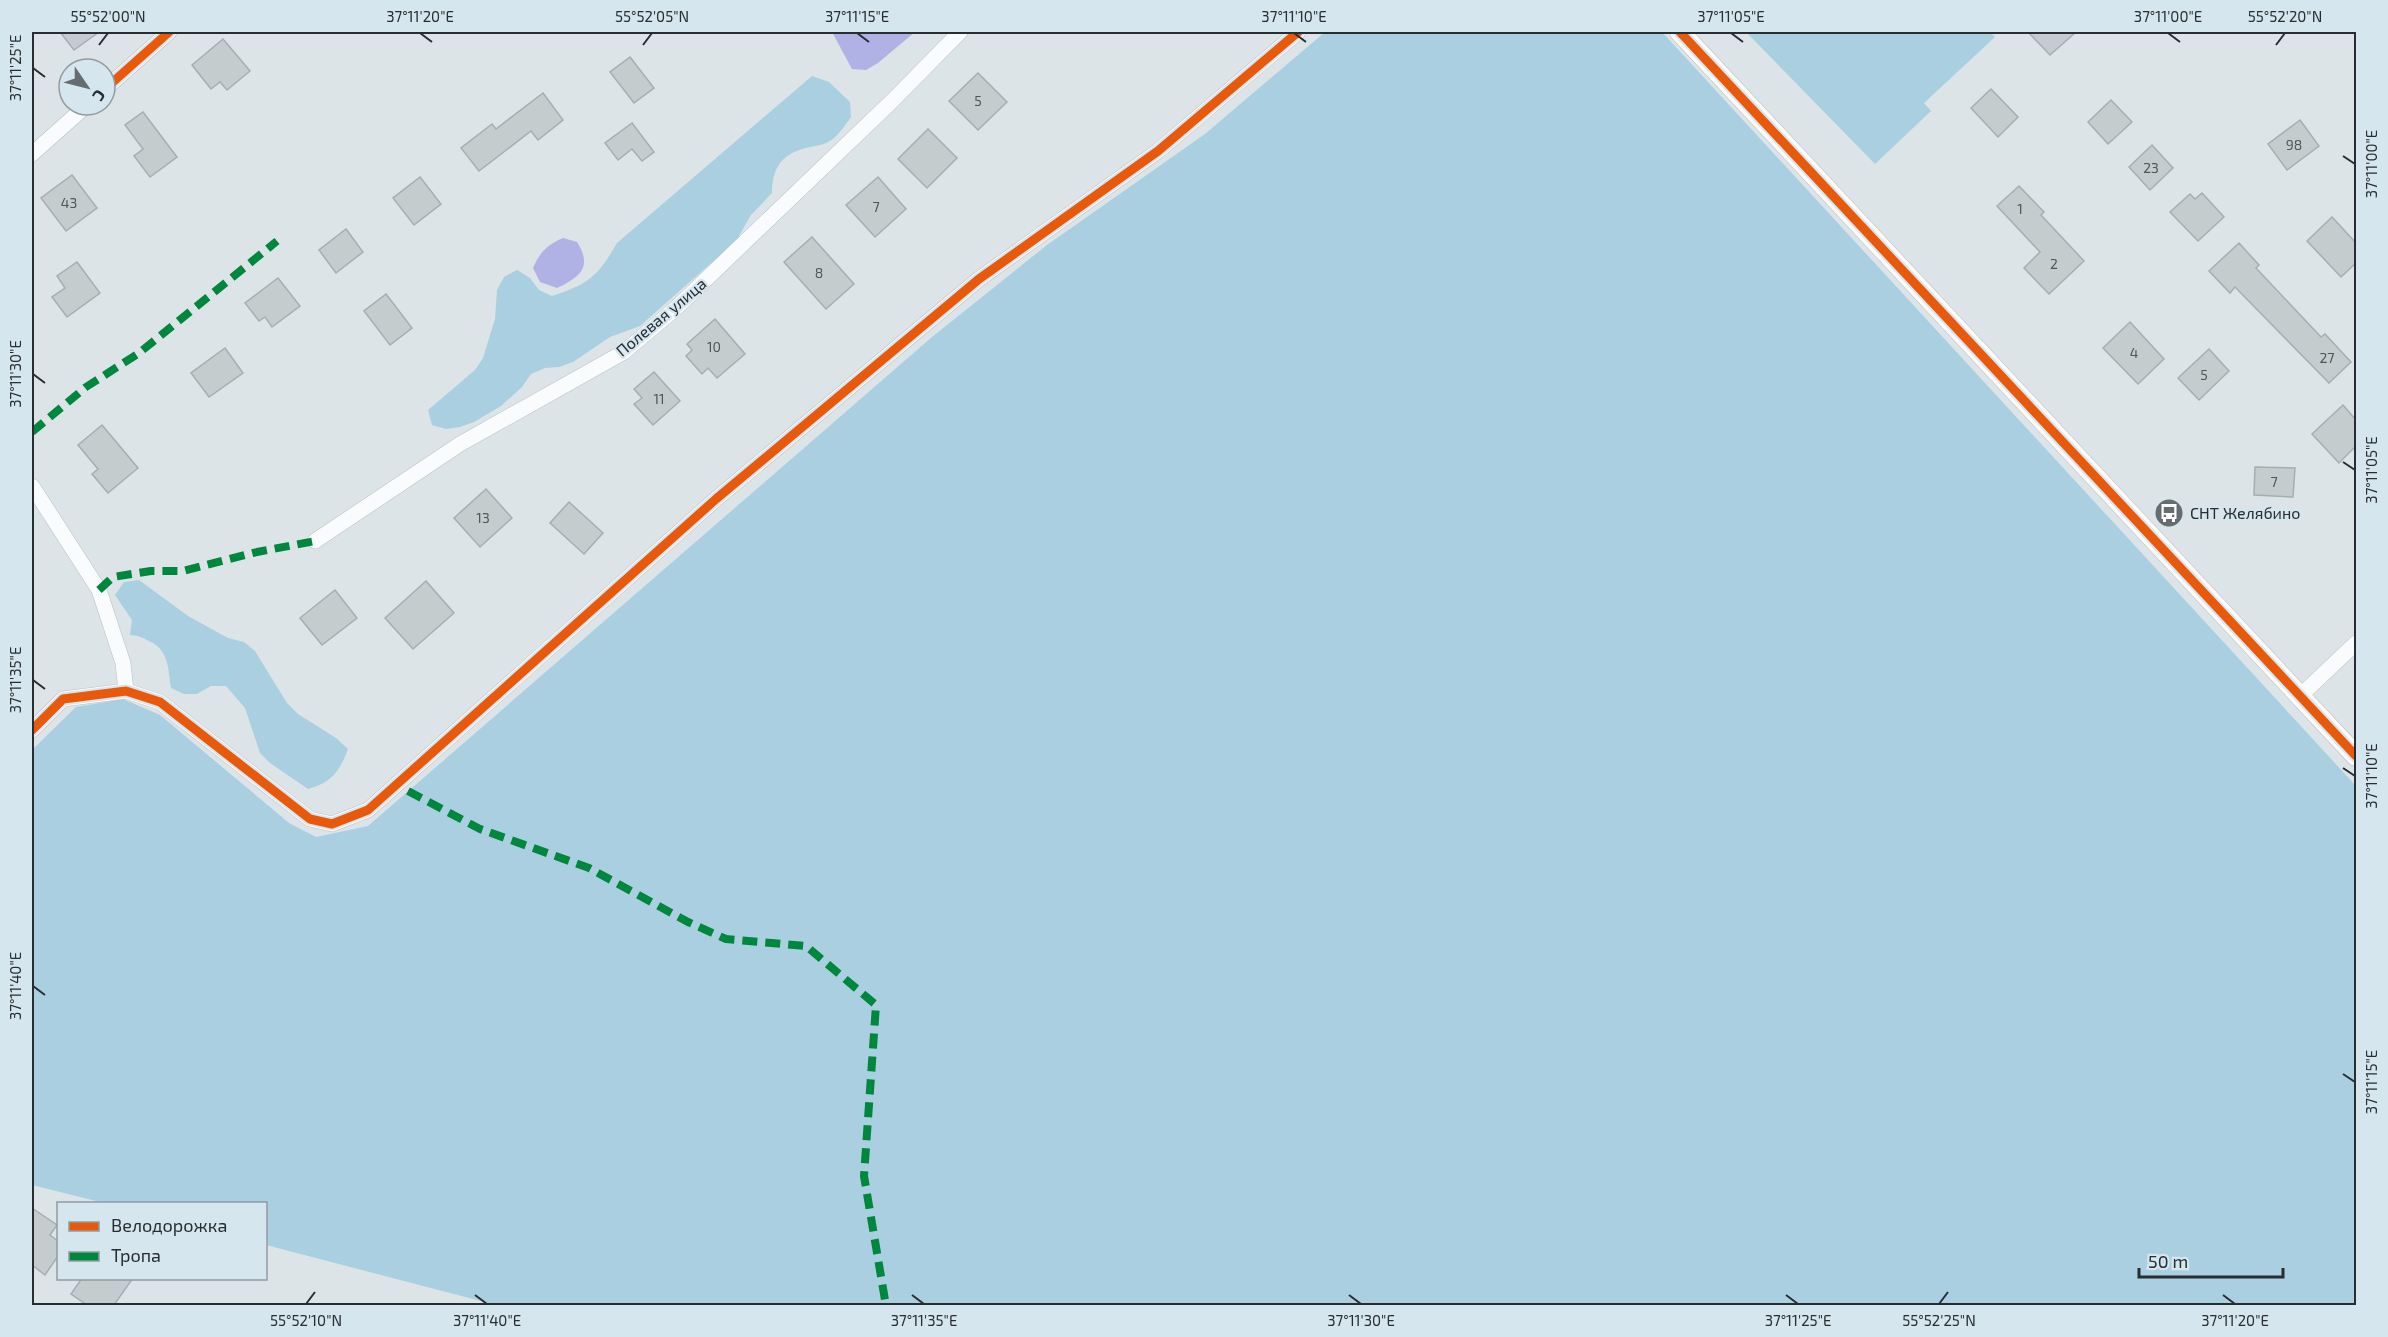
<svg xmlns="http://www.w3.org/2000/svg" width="2388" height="1337" font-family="'Exo 2',sans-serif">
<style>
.green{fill:#aacfe0}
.water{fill:#b0b2e6}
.building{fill:#c5ccce;stroke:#a7aeb0;stroke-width:1.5}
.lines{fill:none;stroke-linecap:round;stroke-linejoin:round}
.minor-casing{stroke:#bac0c4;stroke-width:16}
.tertiary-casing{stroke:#bac0c4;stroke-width:21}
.minor{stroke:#fafbfc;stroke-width:15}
.tertiary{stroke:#fafbfc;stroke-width:20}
.quiet{stroke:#00873e;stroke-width:8;stroke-dasharray:15 8;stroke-linecap:butt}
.cycleway-casing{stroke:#d6e6ee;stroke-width:13}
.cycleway{stroke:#e8590c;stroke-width:9}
.ticks{fill:none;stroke:#272d30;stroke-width:2}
.labels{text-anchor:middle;stroke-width:4.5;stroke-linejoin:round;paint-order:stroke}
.number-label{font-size:14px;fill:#4f5658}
.street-label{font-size:16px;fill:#272d30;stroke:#d6e6ee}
.poi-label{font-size:16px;fill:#272d30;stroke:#d6e6ee;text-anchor:start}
.neatline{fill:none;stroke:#272d30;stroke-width:2}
.ticks-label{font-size:15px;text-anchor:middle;fill:#272d30}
</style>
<rect width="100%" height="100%" fill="#dce4e8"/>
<g class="green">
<path d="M1325,32h337l694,754v519h-1860l-230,-60v-41l-162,-1 -72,-18v-435l44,-43 47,-8 37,16 129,108 27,14 52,-11 564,-489 115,-92 158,-111z"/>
<path d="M1746,32h244l5,5 -71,66 7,8 -56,53z"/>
<path d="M812,76l17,6 21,20 1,15c-5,7 -11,16 -18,22 -8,6 -18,7 -27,9 -25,6 -34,21 -34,45l-21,22 -15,26 -96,85 -30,11 -37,25 -14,5 -14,1 -14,6 -9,13 -21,19 -27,16 -14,5 -14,2 -14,-4 -4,-15 47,-40 8,-12 12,-39 2,-29 7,-13 13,-7 13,8 9,12 13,6c37,-12 46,-20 65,-53z"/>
<path d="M139,580l49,36 40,22 16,4 11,9 32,52 11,11 38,24 12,11c-8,22 -17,34 -40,40l-38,-26 -10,-10 -15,-45 -19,-22h-15l-14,8h-13l-13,-6c-3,-20 -2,-38 -22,-47 -6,-3 -11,-6 -19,-6l2,-15 -17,-25 9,-13z"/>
</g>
<g class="water">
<path d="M832,32h83l-37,31 -12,7 -14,-1z"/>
<path d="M563,238l14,4c16,25 3,35 -20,46l-17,-6 -7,-14c7,-16 14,-23 30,-30z"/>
</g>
<g class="building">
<path d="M60,32h39l-25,18z"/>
<path d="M2028,32h48l-26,23z"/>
<path d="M223,39l27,32 -23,19 -7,-8 -9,7 -19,-24z"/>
<path d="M630,57l24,31 -20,15 -24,-31z"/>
<path d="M978,73l29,29 -29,28 -29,-29z"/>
<path d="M1991,89l27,28 -20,20 -27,-29z"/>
<path d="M543,93l20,27 -25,20 -7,-9 -52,40 -18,-23 31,-24 4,5z"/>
<path d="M2111,100l21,22 -24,22 -20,-22z"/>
<path d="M143,112l34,45 -27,20 -16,-21 9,-7 -18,-24z"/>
<path d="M2300,120l19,26 -32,24 -19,-26z"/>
<path d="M632,123l22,29 -12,9 -10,-12 -14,11 -13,-17z"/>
<path d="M928,129l29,29 -30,30 -29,-29z"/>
<path d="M2152,145l21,23 -23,22 -21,-23z"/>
<path d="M72,175l25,33 -31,23 -25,-33z"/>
<path d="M420,177l21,27 -27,21 -21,-27z"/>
<path d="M878,177l28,32 -31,28 -29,-32z"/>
<path d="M2019,186l25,26 -3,3 43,46 -35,33 -25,-26 16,-16 -43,-46z"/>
<path d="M2202,193l22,24 -26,24 -28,-29 20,-18 5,5z"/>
<path d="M2332,217l24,26v20l-15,14 -34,-36z"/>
<path d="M346,229l17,23 -27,21 -17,-23z"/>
<path d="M812,237l42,47 -28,25 -42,-47z"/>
<path d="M2239,243l20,22 -3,3 65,69 4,-3 26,28 -22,21 -94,-96 -5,6 -21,-22z"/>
<path d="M77,262l23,31 -33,24 -15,-20 13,-9 -8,-12z"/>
<path d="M278,278l22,28 -28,21 -7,-10 -6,4 -14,-18z"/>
<path d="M386,294l26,34 -22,17 -26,-34z"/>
<path d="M715,319l30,35 -28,24 -9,-10 -6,6 -16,-18 6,-6 -5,-6z"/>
<path d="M2130,322l34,37 -26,25 -35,-36z"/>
<path d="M225,348l18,25 -34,24 -18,-24z"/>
<path d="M2209,349l20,22 -30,29 -21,-22z"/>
<path d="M654,372l26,29 -27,24 -19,-21 8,-6 -8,-9z"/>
<path d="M2343,405l13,15v26l-17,17 -27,-29z"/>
<path d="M102,425l36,43 -30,25 -16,-19 6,-5 -20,-24z"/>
<path d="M2255,467l40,1 -2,29 -39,-2z"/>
<path d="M486,489l26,29 -32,29 -26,-29z"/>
<path d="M569,502l34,31 -19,21 -34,-31z"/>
<path d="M426,581l28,32 -41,36 -28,-31z"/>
<path d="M335,590l22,28 -35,27 -22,-27z"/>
<path d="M32,1208l25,17 -7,10 8,6v15l-13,19 -13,-10z"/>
<path d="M82,1278h51l-19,27h-27l-16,-11z"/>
</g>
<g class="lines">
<g class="minor-casing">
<g id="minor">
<path d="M105,89l64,-57"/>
<path d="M32,154l55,-49"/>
<path d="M32,486l67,104 24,73 3,28"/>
<path d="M315,541l145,-97 164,-92 51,-43 216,-207 69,-70"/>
<path d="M2300,696l56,-53"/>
<path d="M32,730l31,-31 63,-8 34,11 150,117 22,5 36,-14 348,-311 263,-220 179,-128 140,-119"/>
</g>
</g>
<g class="tertiary-casing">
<path id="tertiary" d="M1680,32l676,724"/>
</g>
<use href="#minor" class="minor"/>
<use href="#tertiary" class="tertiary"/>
<g class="quiet">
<path d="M32,432l54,-45 53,-34 138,-112"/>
<path d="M99,590l14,-13 38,-6h32l74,-19 58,-11"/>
<path d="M408,791l72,38 109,39 99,54 38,17 80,7 70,59 -12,171 22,130"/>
</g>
<g class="cycleway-casing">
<g id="cycleway">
<path d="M1680,32l676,724"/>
<path d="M105,89l64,-57"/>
<path d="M32,730l31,-31 63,-8 34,11 150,117 22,5 36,-14 348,-311 263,-220 179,-128 140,-119"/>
</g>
</g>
<use href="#cycleway" class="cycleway"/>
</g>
<path class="ticks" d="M420,33l12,9M857,33l12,9M1294,33l12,9M1731,33l12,9M2168,33l12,9M99,45l9,-12M643,45l9,-12M2276,45l9,-12M33,68l12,9M2343,156l12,8M33,374l12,9M2343,462l12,8M33,680l12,9M2343,768l12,8M33,986l12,9M2343,1074l12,8M475,1295l12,9M912,1295l12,9M1349,1295l12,9M1786,1295l12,9M2223,1295l12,9M306,1304l9,-12M1939,1304l9,-12"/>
<defs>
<g id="bus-disc" transform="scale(1.5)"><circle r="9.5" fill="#666d70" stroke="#d6e6ee"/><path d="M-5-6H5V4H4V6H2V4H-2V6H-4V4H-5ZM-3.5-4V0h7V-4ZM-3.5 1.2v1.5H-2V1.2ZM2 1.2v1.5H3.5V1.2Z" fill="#fff"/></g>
</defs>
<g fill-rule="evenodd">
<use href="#bus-disc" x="2169" y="513"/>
</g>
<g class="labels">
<g class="number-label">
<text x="978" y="106">5</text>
<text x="2294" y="150">98</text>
<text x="2151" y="173">23</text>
<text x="69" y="208">43</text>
<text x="876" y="212">7</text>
<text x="2020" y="214">1</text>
<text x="2054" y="269">2</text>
<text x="819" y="278">8</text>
<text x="714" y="352">10</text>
<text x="2134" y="358">4</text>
<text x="2327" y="363">27</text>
<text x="2204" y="380">5</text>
<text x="659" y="404">11</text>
<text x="2274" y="487">7</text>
<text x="483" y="523">13</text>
</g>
<g class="street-label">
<text transform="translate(661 317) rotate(-40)" y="6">Полевая улица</text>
</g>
<g class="poi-label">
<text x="2190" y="519">СНТ Желябино</text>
</g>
</g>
<rect width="2388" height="1337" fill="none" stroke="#d6e6ee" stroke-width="66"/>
<rect x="57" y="1202" width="210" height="78" fill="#d6e6ee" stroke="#909ca2" stroke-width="1.5"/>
<rect x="69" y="1222" width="30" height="9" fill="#e8590c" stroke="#909ca2" stroke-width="1.5"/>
<text x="111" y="1232" font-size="18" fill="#272d30">Велодорожка</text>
<rect x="69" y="1252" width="30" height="9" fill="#00873e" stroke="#909ca2" stroke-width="1.5"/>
<text x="111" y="1262" font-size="18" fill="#272d30">Тропа</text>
<g transform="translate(87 87) rotate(125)"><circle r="28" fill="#d6e6ee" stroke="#909ca2" stroke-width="1.5"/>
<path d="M0-4.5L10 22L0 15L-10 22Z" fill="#666d70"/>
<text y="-9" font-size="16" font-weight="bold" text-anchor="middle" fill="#272d30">С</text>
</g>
<path d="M2139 1268v9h144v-9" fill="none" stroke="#272d30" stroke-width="3"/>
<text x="2148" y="1268" font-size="18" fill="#272d30" stroke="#d6e6ee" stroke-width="4.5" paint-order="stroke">50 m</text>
<rect x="33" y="33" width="2322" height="1271" class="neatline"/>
<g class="ticks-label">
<text x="108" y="22">55°52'00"N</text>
<text x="420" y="22">37°11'20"E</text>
<text x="652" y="22">55°52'05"N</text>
<text x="857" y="22">37°11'15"E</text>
<text x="1294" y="22">37°11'10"E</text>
<text x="1731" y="22">37°11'05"E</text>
<text x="2168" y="22">37°11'00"E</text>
<text x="2285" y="22">55°52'20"N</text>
<text transform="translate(16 68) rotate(-90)" y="5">37°11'25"E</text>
<text transform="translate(2372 164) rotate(-90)" y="5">37°11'00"E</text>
<text transform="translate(16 374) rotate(-90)" y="5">37°11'30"E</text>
<text transform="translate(2372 470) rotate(-90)" y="5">37°11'05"E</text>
<text transform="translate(16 680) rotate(-90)" y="5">37°11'35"E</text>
<text transform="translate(2372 776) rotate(-90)" y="5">37°11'10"E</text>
<text transform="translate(16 986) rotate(-90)" y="5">37°11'40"E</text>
<text transform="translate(2372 1082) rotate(-90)" y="5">37°11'15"E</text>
<text x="306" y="1326">55°52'10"N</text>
<text x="487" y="1326">37°11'40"E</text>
<text x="924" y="1326">37°11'35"E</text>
<text x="1361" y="1326">37°11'30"E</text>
<text x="1798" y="1326">37°11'25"E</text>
<text x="1939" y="1326">55°52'25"N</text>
<text x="2235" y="1326">37°11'20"E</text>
</g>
</svg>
